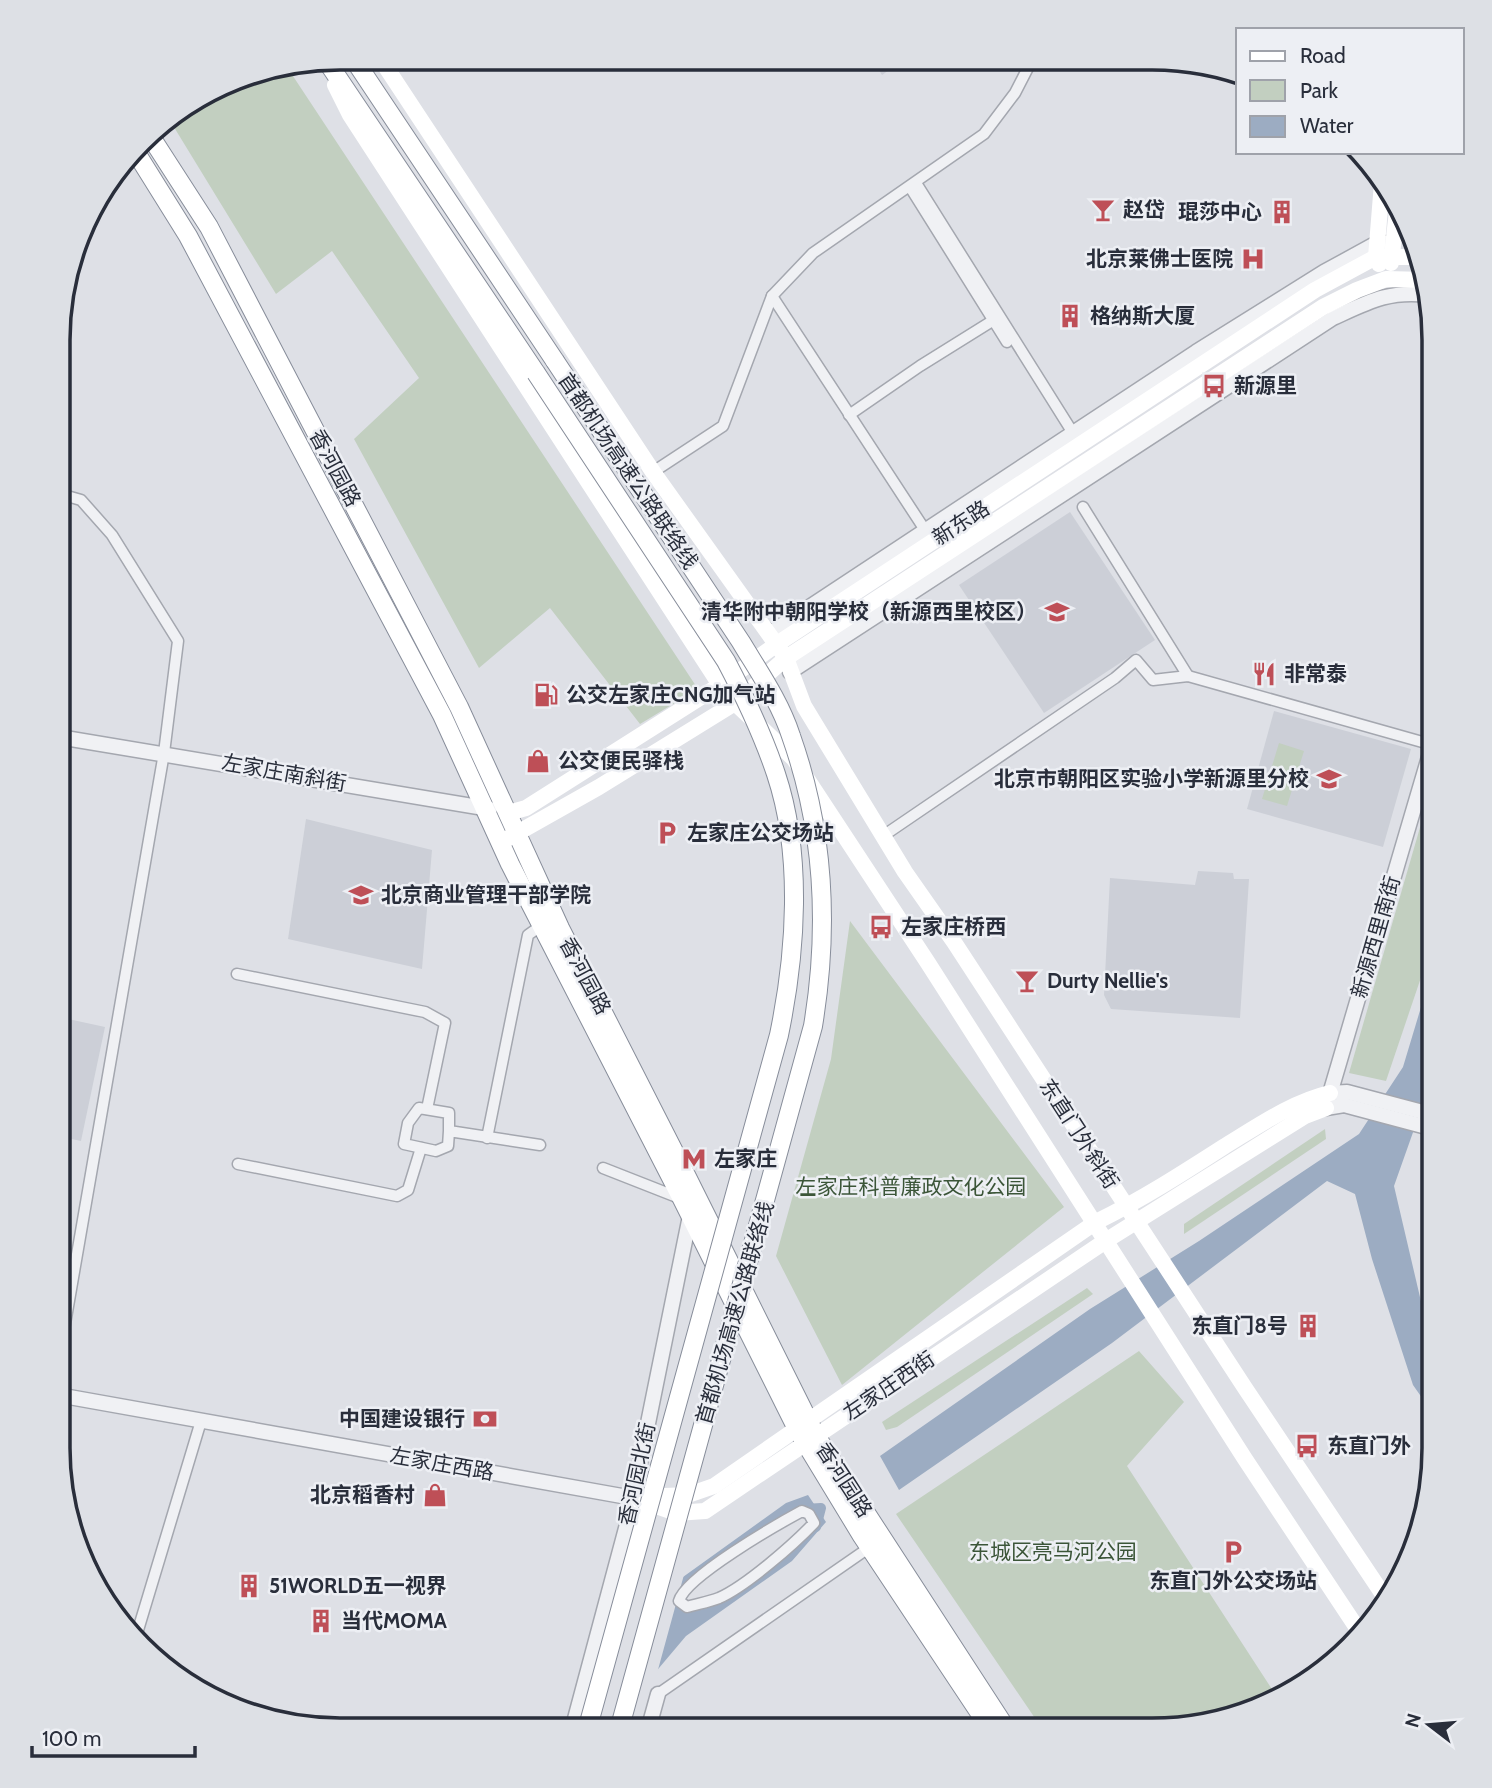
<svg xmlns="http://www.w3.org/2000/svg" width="1492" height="1788" font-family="Cabin,'Noto Sans SC',sans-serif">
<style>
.built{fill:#cccfd7}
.green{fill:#c2cfc0}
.water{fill:#9cacc2;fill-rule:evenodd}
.pier{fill:#dee0e6}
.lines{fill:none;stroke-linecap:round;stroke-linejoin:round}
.canal{stroke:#9cacc2;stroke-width:10}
.minor-casing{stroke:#a4a7af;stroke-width:13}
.tertiary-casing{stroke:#a4a7af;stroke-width:17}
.trunk-casing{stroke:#878d9a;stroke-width:20}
.minor{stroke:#f0f1f4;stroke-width:10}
.tertiary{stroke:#f0f1f4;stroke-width:14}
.secondary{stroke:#fff;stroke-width:16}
.trunk{stroke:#fff;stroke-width:18}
.trunk-bridge-casing{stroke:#878d9a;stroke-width:20;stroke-linecap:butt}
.trunk-bridge{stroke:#fff;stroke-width:18}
.labels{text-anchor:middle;stroke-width:5;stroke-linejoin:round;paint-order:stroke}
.poi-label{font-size:21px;font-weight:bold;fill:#292e3b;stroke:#edeff4;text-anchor:start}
.street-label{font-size:21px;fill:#292e3b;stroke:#edeff4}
.park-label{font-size:21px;fill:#3b5538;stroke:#edeff4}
.rim{fill:none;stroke:#292e3b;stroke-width:3.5}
</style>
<rect width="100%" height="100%" fill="#dee0e6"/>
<g class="built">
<path d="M872,59h33l-23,16z"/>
<path d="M1070,512l85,128 -111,73 -85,-128z"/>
<path d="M1274,711l137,38 -28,98 -136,-38z"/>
<path d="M306,819l126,31 -10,119 -134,-30z"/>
<path d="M1198,871l35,2 1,6h15l-9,139 -129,-9 -7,-14 6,-117 85,7z"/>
<path d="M59,1017l46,10 -24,114 -23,-5z"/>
</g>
<g class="green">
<path d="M287,67l411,622 -58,35 -90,-116 -71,60 -125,-229 65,-61 -87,-127 -56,43 -107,-175 80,-46z"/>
<path d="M1279,743l25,8 -17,55 -25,-7z"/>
<path d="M1434,779v160l-48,142 -37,-8z"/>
<path d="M850,921l214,286 -222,178 -66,-129 55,-197z"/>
<path d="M1325,1129l1,10 -142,95v-10z"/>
<path d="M1087,1288l6,6 -196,133 -11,3 -4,-8z"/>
<path d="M1139,1351l45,51 -57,64 150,231 -107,33h-127l-147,-216z"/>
</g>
<g class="water">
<path d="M1434,964v109l-40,113 40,171v58l-21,-30 -41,-126 -17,-65 -28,-13 -215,162 -213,147 -19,-34 210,-147 109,-68 160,-107 44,-67z"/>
<path d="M808,1495l18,27 -34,39 -106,75 -54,64 -9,30h-19l15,-56 64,-97 103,-74zM802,1511l11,12 -94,74 -32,10 -6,-14z"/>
</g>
<path class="pier" d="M685,1571l-29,106 -21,24 -8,29h-27l16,-57 64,-98z"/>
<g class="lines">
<path class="canal" d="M805,1509l16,-1 -5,19"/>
<g class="minor-casing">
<g id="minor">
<path d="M916,183l157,250"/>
<path d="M910,187l97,155"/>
<path d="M772,296l153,234"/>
<path d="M849,415l71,-49 77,-48"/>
<path d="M653,472l70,-46 49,-130 41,-43 171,-119 31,-41 17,-33"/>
<path d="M1083,507l105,169"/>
<path d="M883,836l232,-158 21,-18 17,20 35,-4 245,69"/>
<path d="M237,974l188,38 20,11 -18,86"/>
<path d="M449,1131l-1,15 -12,5 -32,-7 4,-21 11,-15 30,5v18l91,14"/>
<path d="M487,1138l41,-203 14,-10"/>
<path d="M238,1164l159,32 11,-6 13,-42"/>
<path d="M603,1168l79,31"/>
<path d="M58,1364l106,-611 14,-112 -66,-106 -31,-35 -21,-6"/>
<path d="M802,1511l7,3 5,9c-21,22 -68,63 -95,75 -10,4 -22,6 -32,9l-8,-6c6,-24 99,-77 123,-90z"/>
<path d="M135,1640l66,-219"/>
<path d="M658,1694l212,-147"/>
</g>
</g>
<g class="tertiary-casing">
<g id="tertiary">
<path d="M770,633l426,-281 128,-80 53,-29h9"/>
<path d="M790,672l543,-354c35,-16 56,-28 95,-23"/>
<path d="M59,737l431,72"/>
<path d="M1330,1093l17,-1 87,23"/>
<path d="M1327,1104l107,-364"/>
<path d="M1326,1108l18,-3 90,24"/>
<path d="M58,1395l575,103"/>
<path d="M572,1730l57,-213 61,-301"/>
<path d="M648,1730l10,-36"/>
</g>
</g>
<g class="trunk-casing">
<g id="trunk">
<path d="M353,58l202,303"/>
<path d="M326,60l210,313"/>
<path d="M149,134l60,93 250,480 101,221 127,249 129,259 191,294"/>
<path d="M135,151l53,85 254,479 68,149 172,335 115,230 65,107 129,194"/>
</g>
</g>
<use href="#minor" class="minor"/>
<use href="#tertiary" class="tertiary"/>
<g class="secondary">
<path d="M380,58l273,414 133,186 18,48 101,166 49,70 291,446 143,214"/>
<path d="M335,85l15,30 370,570 15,18 59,56 134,204 317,496 114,172"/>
<path d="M1391,263l7,-60"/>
<path d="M1379,264l-3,-7 6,-74"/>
<path d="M508,813l18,-5 194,-123 57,-41 538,-354 61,-33h44"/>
<path d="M505,840l94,-53 136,-84 51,-45 537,-351 34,-17 29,-11 40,1"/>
<path d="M642,1497l46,-2 26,-9 382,-264c45,-22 87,-49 129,-76 33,-20 67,-44 105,-53"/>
<path d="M633,1498l43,15 29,-2 402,-271 198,-124 21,-8"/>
</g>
<use href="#trunk" class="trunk"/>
<g class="trunk-bridge-casing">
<g id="trunk-bridge">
<path d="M555,361l186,281c18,30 39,60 50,94 33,93 38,193 22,290l-194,704"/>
<path d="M536,373l190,288c19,36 37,74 50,113 27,81 20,179 3,261l-192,695"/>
</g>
</g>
<use href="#trunk-bridge" class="trunk-bridge"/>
</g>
<defs>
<g id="bar-bare" transform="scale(1.89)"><path d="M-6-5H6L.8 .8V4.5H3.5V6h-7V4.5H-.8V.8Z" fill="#be4f57" stroke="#edeff4" stroke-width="2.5" paint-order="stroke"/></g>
<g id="building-bare" transform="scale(1.89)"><path d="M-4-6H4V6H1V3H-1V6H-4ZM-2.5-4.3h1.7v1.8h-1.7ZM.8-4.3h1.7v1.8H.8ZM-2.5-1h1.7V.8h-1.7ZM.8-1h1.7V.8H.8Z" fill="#be4f57" stroke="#edeff4" stroke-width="2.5" paint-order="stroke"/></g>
<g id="hospital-bare" transform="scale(1.89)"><path d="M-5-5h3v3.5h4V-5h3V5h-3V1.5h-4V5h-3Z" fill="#be4f57" stroke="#edeff4" stroke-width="2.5" paint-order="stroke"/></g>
<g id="bus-bare" transform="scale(1.89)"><path d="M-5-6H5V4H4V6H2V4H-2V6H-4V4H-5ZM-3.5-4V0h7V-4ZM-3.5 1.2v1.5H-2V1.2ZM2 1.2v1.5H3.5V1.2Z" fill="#be4f57" stroke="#edeff4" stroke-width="2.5" paint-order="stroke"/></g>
<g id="school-bare" transform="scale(1.89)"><path d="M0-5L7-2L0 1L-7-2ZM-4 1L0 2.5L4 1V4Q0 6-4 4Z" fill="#be4f57" stroke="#edeff4" stroke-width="2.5" paint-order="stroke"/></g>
<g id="restaurant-bare" transform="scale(1.89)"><path d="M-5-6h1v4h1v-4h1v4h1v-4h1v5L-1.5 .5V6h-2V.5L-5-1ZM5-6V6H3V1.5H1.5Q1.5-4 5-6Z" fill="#be4f57" stroke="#edeff4" stroke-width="2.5" paint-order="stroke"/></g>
<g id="fuel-bare" transform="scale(1.89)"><path d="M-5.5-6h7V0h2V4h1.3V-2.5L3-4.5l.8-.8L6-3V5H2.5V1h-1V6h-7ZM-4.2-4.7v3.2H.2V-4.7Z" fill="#be4f57" stroke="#edeff4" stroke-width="2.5" paint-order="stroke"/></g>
<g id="shop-bare" transform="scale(1.89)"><path d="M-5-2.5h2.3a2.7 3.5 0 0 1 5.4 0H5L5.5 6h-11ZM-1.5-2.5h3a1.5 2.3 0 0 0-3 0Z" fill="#be4f57" stroke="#edeff4" stroke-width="2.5" paint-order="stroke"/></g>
<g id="parking-bare" transform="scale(1.89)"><path d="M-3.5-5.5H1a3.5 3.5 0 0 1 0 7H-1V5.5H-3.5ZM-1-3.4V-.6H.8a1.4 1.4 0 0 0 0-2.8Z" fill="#be4f57" stroke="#edeff4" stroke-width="2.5" paint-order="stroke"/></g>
<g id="university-bare" transform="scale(1.89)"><path d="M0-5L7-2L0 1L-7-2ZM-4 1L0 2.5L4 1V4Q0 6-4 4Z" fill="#be4f57" stroke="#edeff4" stroke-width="2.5" paint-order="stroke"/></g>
<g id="metro-bare" transform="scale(1.89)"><path d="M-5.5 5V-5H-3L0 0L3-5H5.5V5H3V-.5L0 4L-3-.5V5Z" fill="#be4f57" stroke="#edeff4" stroke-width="2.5" paint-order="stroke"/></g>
<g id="bank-bare" transform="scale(1.89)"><path d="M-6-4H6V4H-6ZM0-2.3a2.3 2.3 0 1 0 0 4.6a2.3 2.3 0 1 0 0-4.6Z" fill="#be4f57" stroke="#edeff4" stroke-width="2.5" paint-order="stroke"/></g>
</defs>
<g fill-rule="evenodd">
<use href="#bar-bare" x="1103" y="210"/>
<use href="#building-bare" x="1282" y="212"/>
<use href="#hospital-bare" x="1253" y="259"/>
<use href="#building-bare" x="1070" y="316"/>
<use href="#bus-bare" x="1214" y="386"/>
<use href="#school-bare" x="1057" y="612"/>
<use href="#restaurant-bare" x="1264" y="674"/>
<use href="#fuel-bare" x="546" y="695"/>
<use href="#shop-bare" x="538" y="761"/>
<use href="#school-bare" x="1329" y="779"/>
<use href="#parking-bare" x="667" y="833"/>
<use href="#university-bare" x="361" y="895"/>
<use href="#bus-bare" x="881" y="927"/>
<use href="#bar-bare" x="1027" y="981"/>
<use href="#metro-bare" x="694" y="1159"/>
<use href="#building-bare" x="1308" y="1326"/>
<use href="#bank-bare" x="485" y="1419"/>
<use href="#bus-bare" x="1307" y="1446"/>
<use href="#shop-bare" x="435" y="1495"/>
<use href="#parking-bare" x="1233" y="1552"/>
<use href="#building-bare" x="249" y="1586"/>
<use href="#building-bare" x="321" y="1621"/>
</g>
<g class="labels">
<g class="poi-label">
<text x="1123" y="217">赵岱</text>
<text x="1262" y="219" text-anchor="end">琨莎中心</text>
<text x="1233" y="266" text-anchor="end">北京莱佛士医院</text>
<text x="1090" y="323">格纳斯大厦</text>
<text x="1234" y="393">新源里</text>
<text x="1037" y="619" text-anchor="end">清华附中朝阳学校（新源西里校区）</text>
<text x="1284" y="681">非常泰</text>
<text x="566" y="702">公交左家庄CNG加气站</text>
<text x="558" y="768">公交便民驿栈</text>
<text x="1309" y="786" text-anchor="end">北京市朝阳区实验小学新源里分校</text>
<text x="687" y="840">左家庄公交场站</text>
<text x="381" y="902">北京商业管理干部学院</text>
<text x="901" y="934">左家庄桥西</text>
<text x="1047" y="988">Durty Nellie's</text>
<text x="714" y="1166">左家庄</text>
<text x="1288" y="1333" text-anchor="end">东直门8号</text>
<text x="465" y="1426" text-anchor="end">中国建设银行</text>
<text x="1327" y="1453">东直门外</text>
<text x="415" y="1502" text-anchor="end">北京稻香村</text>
<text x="1233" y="1588" text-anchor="middle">东直门外公交场站</text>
<text x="269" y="1593">51WORLD五一视界</text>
<text x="341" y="1628">当代MOMA</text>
</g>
<g class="street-label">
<text transform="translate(335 468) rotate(62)" y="7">香河园路</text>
<text transform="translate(628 471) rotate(56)" y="7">首都机场高速公路联络线</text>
<text transform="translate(961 523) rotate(-33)" y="7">新东路</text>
<text transform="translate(284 773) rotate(10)" y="7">左家庄南斜街</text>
<text transform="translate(1376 937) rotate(-74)" y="7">新源西里南街</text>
<text transform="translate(585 976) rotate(62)" y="7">香河园路</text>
<text transform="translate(1079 1134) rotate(57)" y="7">东直门外斜街</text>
<text transform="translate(735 1313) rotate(-74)" y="7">首都机场高速公路联络线</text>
<text transform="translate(889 1386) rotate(-34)" y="7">左家庄西街</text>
<text transform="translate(442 1464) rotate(10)" y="7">左家庄西路</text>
<text transform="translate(637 1474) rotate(-78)" y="7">香河园北街</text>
<text transform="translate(844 1480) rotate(57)" y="7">香河园路</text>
</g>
<g class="park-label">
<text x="911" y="1194">左家庄科普廉政文化公园</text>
<text x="1053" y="1559">东城区亮马河公园</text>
</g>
</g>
<path d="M0 0H1492V1788H0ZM340 70H1152A270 270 0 0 1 1422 340V1448A270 270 0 0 1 1152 1718H340A270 270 0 0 1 70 1448V340A270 270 0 0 1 340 70Z" fill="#dde0e5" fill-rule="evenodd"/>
<path class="rim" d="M340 70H1152A270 270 0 0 1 1422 340V1448A270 270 0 0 1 1152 1718H340A270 270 0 0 1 70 1448V340A270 270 0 0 1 340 70Z"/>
<rect x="1236" y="28" width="228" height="126" fill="#edeff4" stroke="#9fa2aa" stroke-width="2"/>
<rect x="1250" y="51" width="35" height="10" fill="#ffffff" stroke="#9fa2aa" stroke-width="2"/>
<text x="1300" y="63" font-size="21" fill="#292e3b">Road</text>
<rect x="1250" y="80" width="35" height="21" fill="#c2cfc0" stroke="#9fa2aa" stroke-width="2"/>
<text x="1300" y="98" font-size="21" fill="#292e3b">Park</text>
<rect x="1250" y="116" width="35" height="21" fill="#9cacc2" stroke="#9fa2aa" stroke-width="2"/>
<text x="1300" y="133" font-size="21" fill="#292e3b">Water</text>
<g transform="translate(1429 1725) rotate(286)" stroke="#edeff4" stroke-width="5" paint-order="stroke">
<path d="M0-5L12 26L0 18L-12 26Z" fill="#292e3b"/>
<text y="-10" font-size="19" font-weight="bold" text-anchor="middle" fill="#292e3b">N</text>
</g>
<path d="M32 1746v10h163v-10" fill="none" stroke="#292e3b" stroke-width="3.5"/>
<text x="42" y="1746" font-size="21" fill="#292e3b" stroke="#edeff4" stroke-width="5" paint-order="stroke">100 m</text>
</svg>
